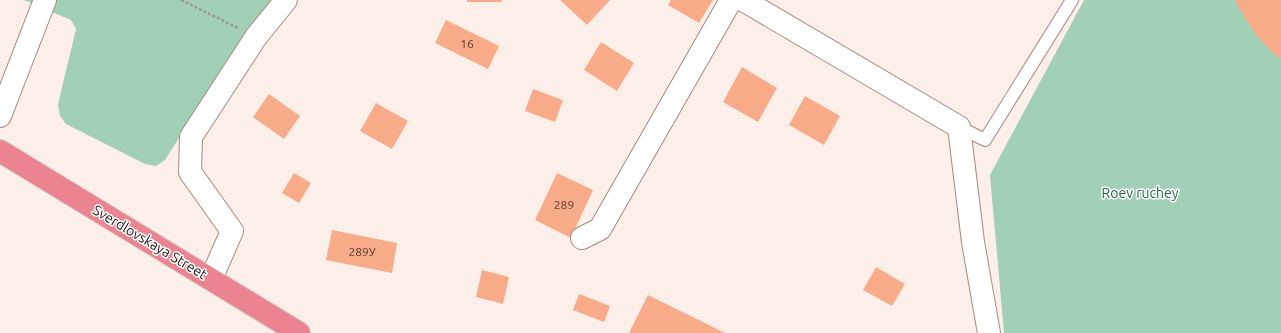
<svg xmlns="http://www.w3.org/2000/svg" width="1281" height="333" font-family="Ubuntu,sans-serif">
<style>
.green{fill:#a1d0b6}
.building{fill:#f8ab89}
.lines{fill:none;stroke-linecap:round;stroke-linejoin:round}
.service-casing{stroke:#a5897d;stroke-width:14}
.minor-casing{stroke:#a5897d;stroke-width:24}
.trunk-casing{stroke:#d2d0cf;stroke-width:24}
.path{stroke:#a19590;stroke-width:2.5;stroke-dasharray:3 2;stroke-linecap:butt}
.service{stroke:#fff;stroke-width:12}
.minor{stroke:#fff;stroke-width:22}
.trunk{stroke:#eb8390;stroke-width:22}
.labels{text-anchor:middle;stroke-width:3;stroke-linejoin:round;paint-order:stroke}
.number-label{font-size:12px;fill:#54392d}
.park-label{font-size:14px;fill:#276447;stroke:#fff}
.street-label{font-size:14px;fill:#1d130e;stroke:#fff}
</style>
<rect width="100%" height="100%" fill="#fcefea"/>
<g class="green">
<path d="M24,0h248l-24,29 -83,131 -9,6 -11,-2 -79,-40 -6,-8 -2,-12 18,-75 -5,-9z"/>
<path d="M1084,0h197v333h-277l-14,-158z"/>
</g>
<g class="building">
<rect x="467" y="0" width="35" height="2"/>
<path d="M560,0h50l-23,25z"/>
<path d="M671,0h42l-14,23 -31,-18z"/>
<path d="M1236,0h44l1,2v56l-7,-4 -18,-19 -19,-30z"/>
<path d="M446,20l53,26 -11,23 -53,-26z"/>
<path d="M601,42l33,21 -17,28 -33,-21z"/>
<path d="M742,67l35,21 -19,34 -35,-20z"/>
<path d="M533,89l30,11 -8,22 -30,-11z"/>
<path d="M269,94l31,22 -16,23 -31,-22z"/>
<path d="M805,96l35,20 -16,29 -35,-20z"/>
<path d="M376,103l32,18 -16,28 -32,-18z"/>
<path d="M294,173l17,10 -12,20 -17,-10z"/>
<path d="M557,173l36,17 -22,48 -36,-18z"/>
<path d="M332,230l65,13 -5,30 -66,-13z"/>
<path d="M876,267l29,17 -13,22 -29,-16z"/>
<path d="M482,270l27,7 -6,27 -27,-7z"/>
<path d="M579,294l31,12 -6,16 -31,-12z"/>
<path d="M648,295l77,38h-96z"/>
</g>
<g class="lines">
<g class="service-casing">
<path id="service" d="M959,127l26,13 87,-140"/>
</g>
<g class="minor-casing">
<g id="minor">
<path d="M743,0l216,127 14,115 16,91"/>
<path d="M0,116l45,-116"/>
<path d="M582,238l18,-9 131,-229"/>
<path d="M211,279l21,-48 -42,-59 1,-35 65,-100 30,-37"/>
</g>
</g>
<g class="trunk-casing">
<path id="trunk" d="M0,151l299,182"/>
</g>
<path class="path" d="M181,0l57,28"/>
<use href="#service" class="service"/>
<use href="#minor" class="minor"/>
<use href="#trunk" class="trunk"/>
</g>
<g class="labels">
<g class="number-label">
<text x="467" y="48">16</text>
<text x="564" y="209">289</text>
<text x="362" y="256">289У</text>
</g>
<g class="park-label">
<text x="1140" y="198">Roev ruchey</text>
</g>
<g class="street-label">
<text transform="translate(150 242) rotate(31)" y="5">Sverdlovskaya Street</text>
</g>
</g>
</svg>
